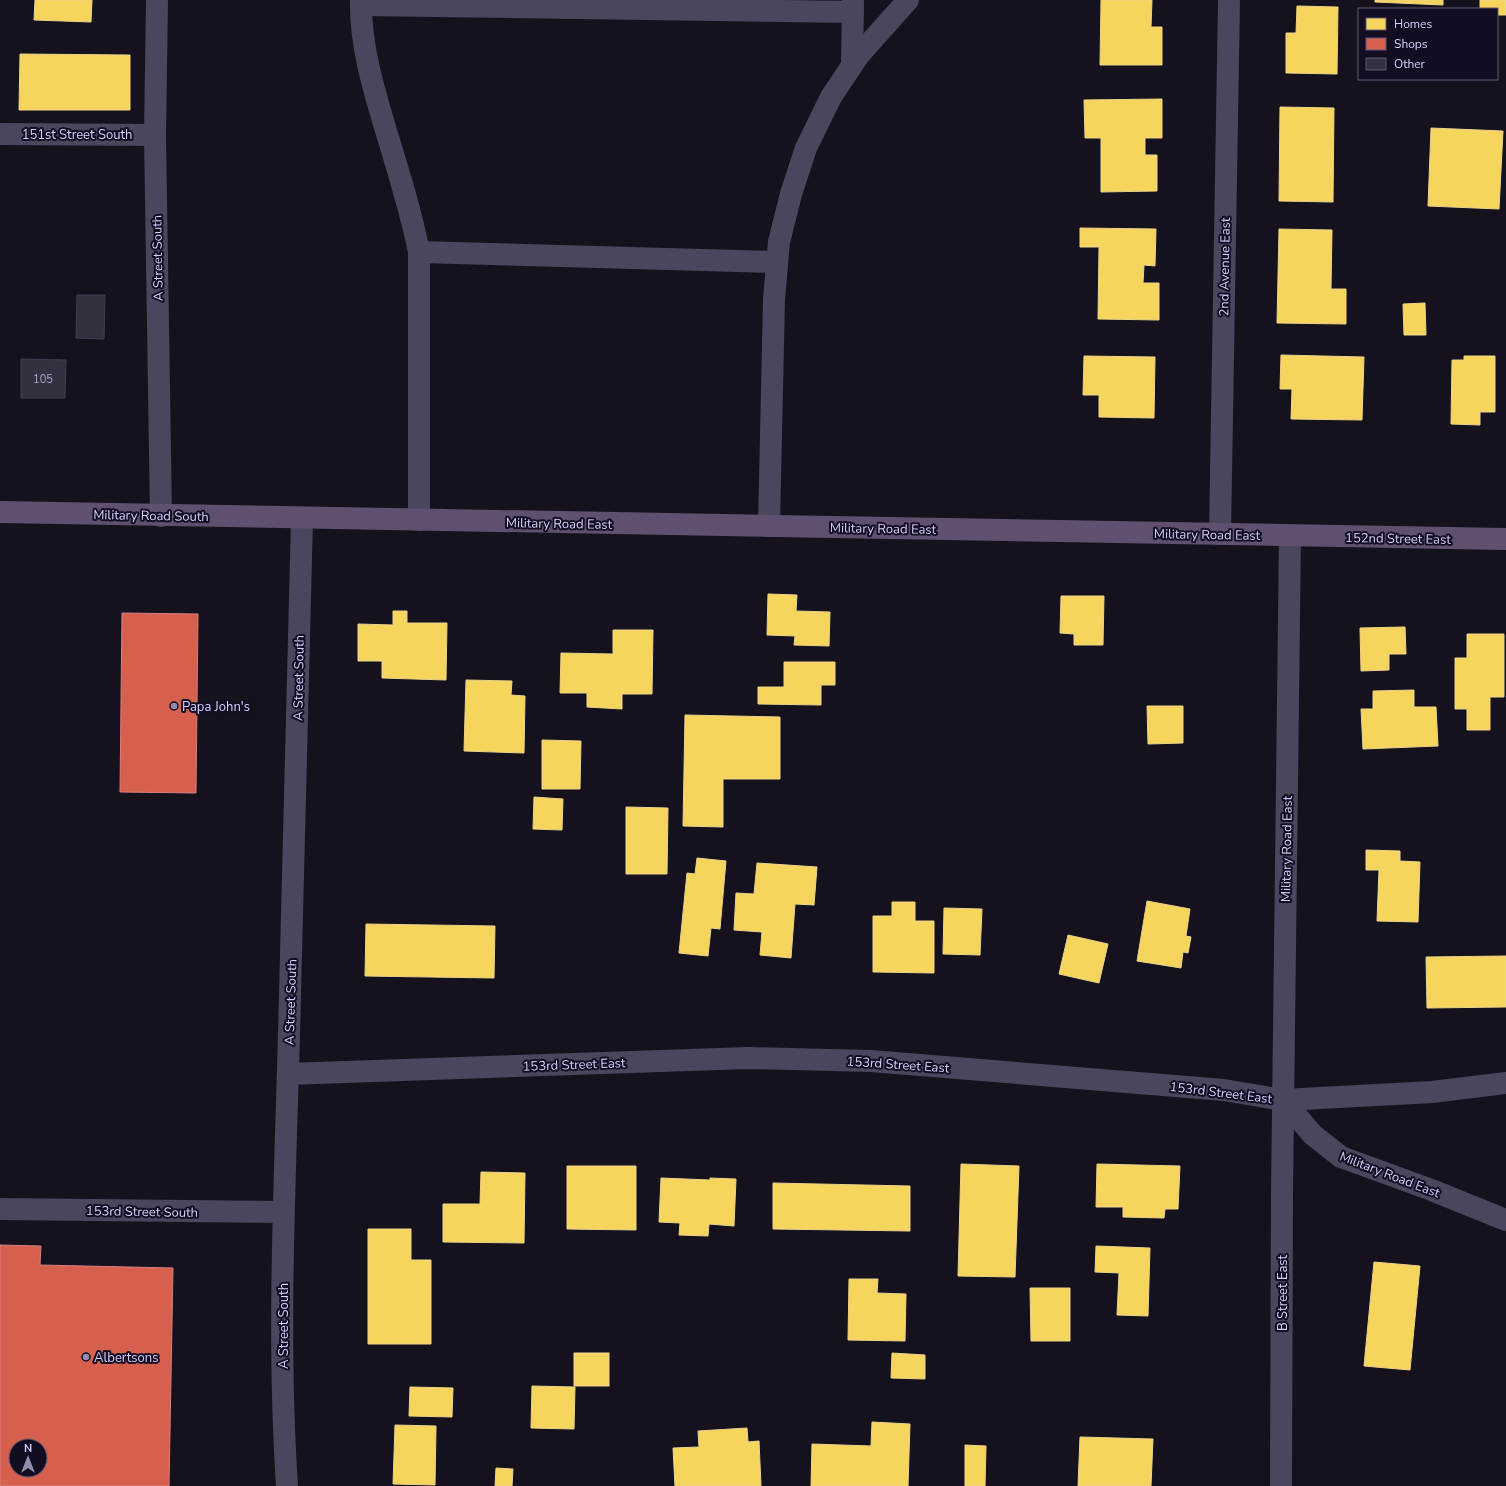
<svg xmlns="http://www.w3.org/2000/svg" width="1506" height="1486" font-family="'Nunito Sans',sans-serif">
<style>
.homes{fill:#f6d55c;stroke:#edd38d}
.shops{fill:#d6604d;stroke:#d78182;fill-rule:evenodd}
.building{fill:#33303f;stroke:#423c51}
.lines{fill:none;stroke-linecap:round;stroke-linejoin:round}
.minor{stroke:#4a465e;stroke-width:22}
.major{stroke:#5f506f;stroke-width:22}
.poi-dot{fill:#948cb0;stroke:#130d22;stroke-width:1.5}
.labels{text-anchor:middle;stroke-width:4;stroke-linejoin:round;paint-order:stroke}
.number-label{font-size:11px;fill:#afa6cf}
.street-label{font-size:13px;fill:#d8ceff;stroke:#130d22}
.poi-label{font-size:13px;fill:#d8ceff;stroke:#130d22;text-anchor:start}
</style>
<rect width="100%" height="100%" fill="#15121d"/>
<g class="homes">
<path d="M35,0h57l-1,22 -57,-2z"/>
<path d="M1101,0h51l-1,27h11v38h-62z"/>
<path d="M1375,0h68v5l-68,-3z"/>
<path d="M1480,0h26v15h-9v-6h-17z"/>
<path d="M1297,6l41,1 -1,67 -51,-1v-40h10z"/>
<path d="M20,54l110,1v55h-111z"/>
<path d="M1162,99v39h-17v17h12v36l-56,1v-54h-16l-1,-38z"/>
<path d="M1280,107l54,1 -1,94 -54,-1z"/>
<path d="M1431,128l72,3 -4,78 -71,-3z"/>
<path d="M1080,228l76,1 -1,37 -11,-1 -1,18h16v37l-61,-1 1,-72h-19z"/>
<path d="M1279,229l53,1 -1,59h15v35l-69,-1z"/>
<path d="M1425,303l1,32h-22l-1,-31z"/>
<path d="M1281,355l83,2 -2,63 -71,-1 1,-30h-12z"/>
<path d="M1084,356l71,1 -1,61 -55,-1v-22h-16z"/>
<path d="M1464,356h31v56h-15v13l-29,-1 1,-64h12z"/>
<path d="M768,594l29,1 -1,16 34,1 -1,34 -35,-1 1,-9 -28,-1z"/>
<path d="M1061,596h43l-1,49h-29v-11l-14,-1z"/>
<path d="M393,611h14v12h40l-1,57 -64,-2v-17h-24v-37l35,1z"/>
<path d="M1405,627l1,27h-17v16l-28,1 -1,-43z"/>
<path d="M613,630h40l-1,64h-30v15l-35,-2v-14h-27l1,-40 52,1z"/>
<path d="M1467,634h37v63h-14v33h-23v-21h-12v-51h12z"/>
<path d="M784,662h51v23h-14v20l-63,-1v-17h26z"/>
<path d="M466,680l46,1 -1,14 14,1 -1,57 -60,-2z"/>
<path d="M1414,690v17h22l2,39 -75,3 -2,-40h12v-18z"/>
<path d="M1147,706h36v37l-35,1z"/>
<path d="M685,715l95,2v62h-57v48l-40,-1z"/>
<path d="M542,740l39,1 -1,48h-38z"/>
<path d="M534,797l29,2 -1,31 -29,-1z"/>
<path d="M626,807l42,1 -1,66h-41z"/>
<path d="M1366,850l34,1v10l20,1 -2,60 -41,-1 2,-51h-13z"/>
<path d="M697,858l29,3 -6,68 -9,-1 -3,28 -29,-3 8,-80 8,1z"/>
<path d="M757,863l60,4 -3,38 -19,-1 -4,54 -31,-3 2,-23 -28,-2 2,-37 18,1z"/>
<path d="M1147,901l43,8 -4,27 5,1 -3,16 -5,-1 -2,16 -44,-7z"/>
<path d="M892,902h23v19h19v52l-61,-1v-56h19z"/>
<path d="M944,908l38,1 -2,46 -37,-1z"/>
<path d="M366,924l129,2 -1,52 -129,-2z"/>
<path d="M1068,935l40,9 -9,39 -40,-9z"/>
<path d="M1506,956v51l-79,1 -1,-51z"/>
<path d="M961,1164l58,2 -4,111 -57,-1z"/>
<path d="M1097,1164l83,2 -2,43h-13l-1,9 -41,-1v-10h-27z"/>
<path d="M567,1166h69v64l-69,-1z"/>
<path d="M481,1172l44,1 -1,70 -81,-1v-38h37z"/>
<path d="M661,1178l49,2v-2l26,1 -2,47 -25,-2 -1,12 -29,-1 1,-12 -21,-1z"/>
<path d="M773,1183l137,3v45l-137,-2z"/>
<path d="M368,1229h43v31h20v84h-63z"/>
<path d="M1096,1246l54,2 -2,68 -31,-1 2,-42 -24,-1z"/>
<path d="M1374,1262l46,4 -10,104 -46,-4z"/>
<path d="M849,1279h29l-1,14 29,1 -1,47 -57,-1z"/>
<path d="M1030,1288h40v53h-39z"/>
<rect x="574" y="1353" width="35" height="33"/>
<path d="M892,1353l33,2v24l-34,-1z"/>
<path d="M532,1386l43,1 -1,42 -43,-1z"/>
<path d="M410,1387l43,1 -1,29 -43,-1z"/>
<path d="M872,1422l38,2 -2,62h-97l1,-42 59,2z"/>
<path d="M395,1425l41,1 -1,59 -42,-1z"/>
<path d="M747,1428l1,14 11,-1 2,45h-86l-2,-38 26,-1 -1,-16z"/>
<path d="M1080,1437l73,2 -2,47h-73z"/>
<path d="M965,1445l21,1 -1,40h-20z"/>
<path d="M496,1468l17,1 -1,17h-17z"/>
</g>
<g class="shops">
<path d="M122,613l76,1 -2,179 -76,-1z"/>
<path d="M0,1245l41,1 -1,19 133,3 -4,218h-169zM16,1446h24v24h-24z"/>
</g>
<g class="building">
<path d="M77,295h28l-1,44 -28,-1z"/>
<path d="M21,359l45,1 -1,38h-44z"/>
</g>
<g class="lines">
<g class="minor">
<path d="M157,0l-2,135 6,381"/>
<path d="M361,0c-1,46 13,90 26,134 12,39 24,78 32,118v268"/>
<path d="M361,5l492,7"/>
<path d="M852,65l1,-65"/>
<path d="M0,134l155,1"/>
<path d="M419,252l358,10"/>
<path d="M769,526l5,-227 5,-57 12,-48 15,-46 25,-51 28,-42 49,-55"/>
<path d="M1220,534l9,-534"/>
<path d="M288,1074l460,-16 123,3 353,29 59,10 149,-8 74,-9"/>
<path d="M1283,1100l30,35 28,22 88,32 77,31"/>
<path d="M0,1209l283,3"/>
<path d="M287,1486c-10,-150 -2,-302 2,-452 5,-172 9,-344 13,-516"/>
<path d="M1281,1486l1,-292 8,-658"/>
</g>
<path class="major" d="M0,512l1506,27"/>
</g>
<g class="poi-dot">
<circle cx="174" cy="706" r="4"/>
<circle cx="86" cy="1357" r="4"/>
</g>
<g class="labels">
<g class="number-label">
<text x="43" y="383">105</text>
</g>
<g class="street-label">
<text x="77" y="139">151st Street South</text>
<text transform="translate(157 258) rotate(-91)" y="5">A Street South</text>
<text transform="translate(1224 267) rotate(-89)" y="5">2nd Avenue East</text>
<text transform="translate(151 515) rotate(1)" y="5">Military Road South</text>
<text transform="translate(559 523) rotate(1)" y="5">Military Road East</text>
<text transform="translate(883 528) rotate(1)" y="5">Military Road East</text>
<text transform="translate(1207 534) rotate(1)" y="5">Military Road East</text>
<text transform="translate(1398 538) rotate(1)" y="5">152nd Street East</text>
<text transform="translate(298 678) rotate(-89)" y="5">A Street South</text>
<text transform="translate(1286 849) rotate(-89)" y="5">Military Road East</text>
<text transform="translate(290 1002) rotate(-88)" y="5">A Street South</text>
<text transform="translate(574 1064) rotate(-2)" y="5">153rd Street East</text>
<text transform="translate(898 1064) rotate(4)" y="5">153rd Street East</text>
<text transform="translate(1221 1092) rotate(7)" y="5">153rd Street East</text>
<text transform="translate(1390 1174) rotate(21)" y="5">Military Road East</text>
<text transform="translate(142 1211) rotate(1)" y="5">153rd Street South</text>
<text transform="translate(1282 1293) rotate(-90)" y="5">B Street East</text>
<text transform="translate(283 1326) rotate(-90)" y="5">A Street South</text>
</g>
<g class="poi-label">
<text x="182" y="711">Papa John's</text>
<text x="94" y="1362">Albertsons</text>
</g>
</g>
<rect x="1358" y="8" width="140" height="72" fill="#130d22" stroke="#625a7a"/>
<rect x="1366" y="18" width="20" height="12" fill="#f6d55c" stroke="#625a7a"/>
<text x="1394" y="28" font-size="12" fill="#d8ceff">Homes</text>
<rect x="1366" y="38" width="20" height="12" fill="#d6604d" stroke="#625a7a"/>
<text x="1394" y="48" font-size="12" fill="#d8ceff">Shops</text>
<rect x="1366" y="58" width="20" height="12" fill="#33303f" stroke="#625a7a"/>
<text x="1394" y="68" font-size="12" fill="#d8ceff">Other</text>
<g transform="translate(28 1458)"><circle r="19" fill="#130d22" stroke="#625a7a"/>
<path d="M0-3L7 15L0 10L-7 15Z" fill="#948cb0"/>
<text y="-6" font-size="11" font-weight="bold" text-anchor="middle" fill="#d8ceff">N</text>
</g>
</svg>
